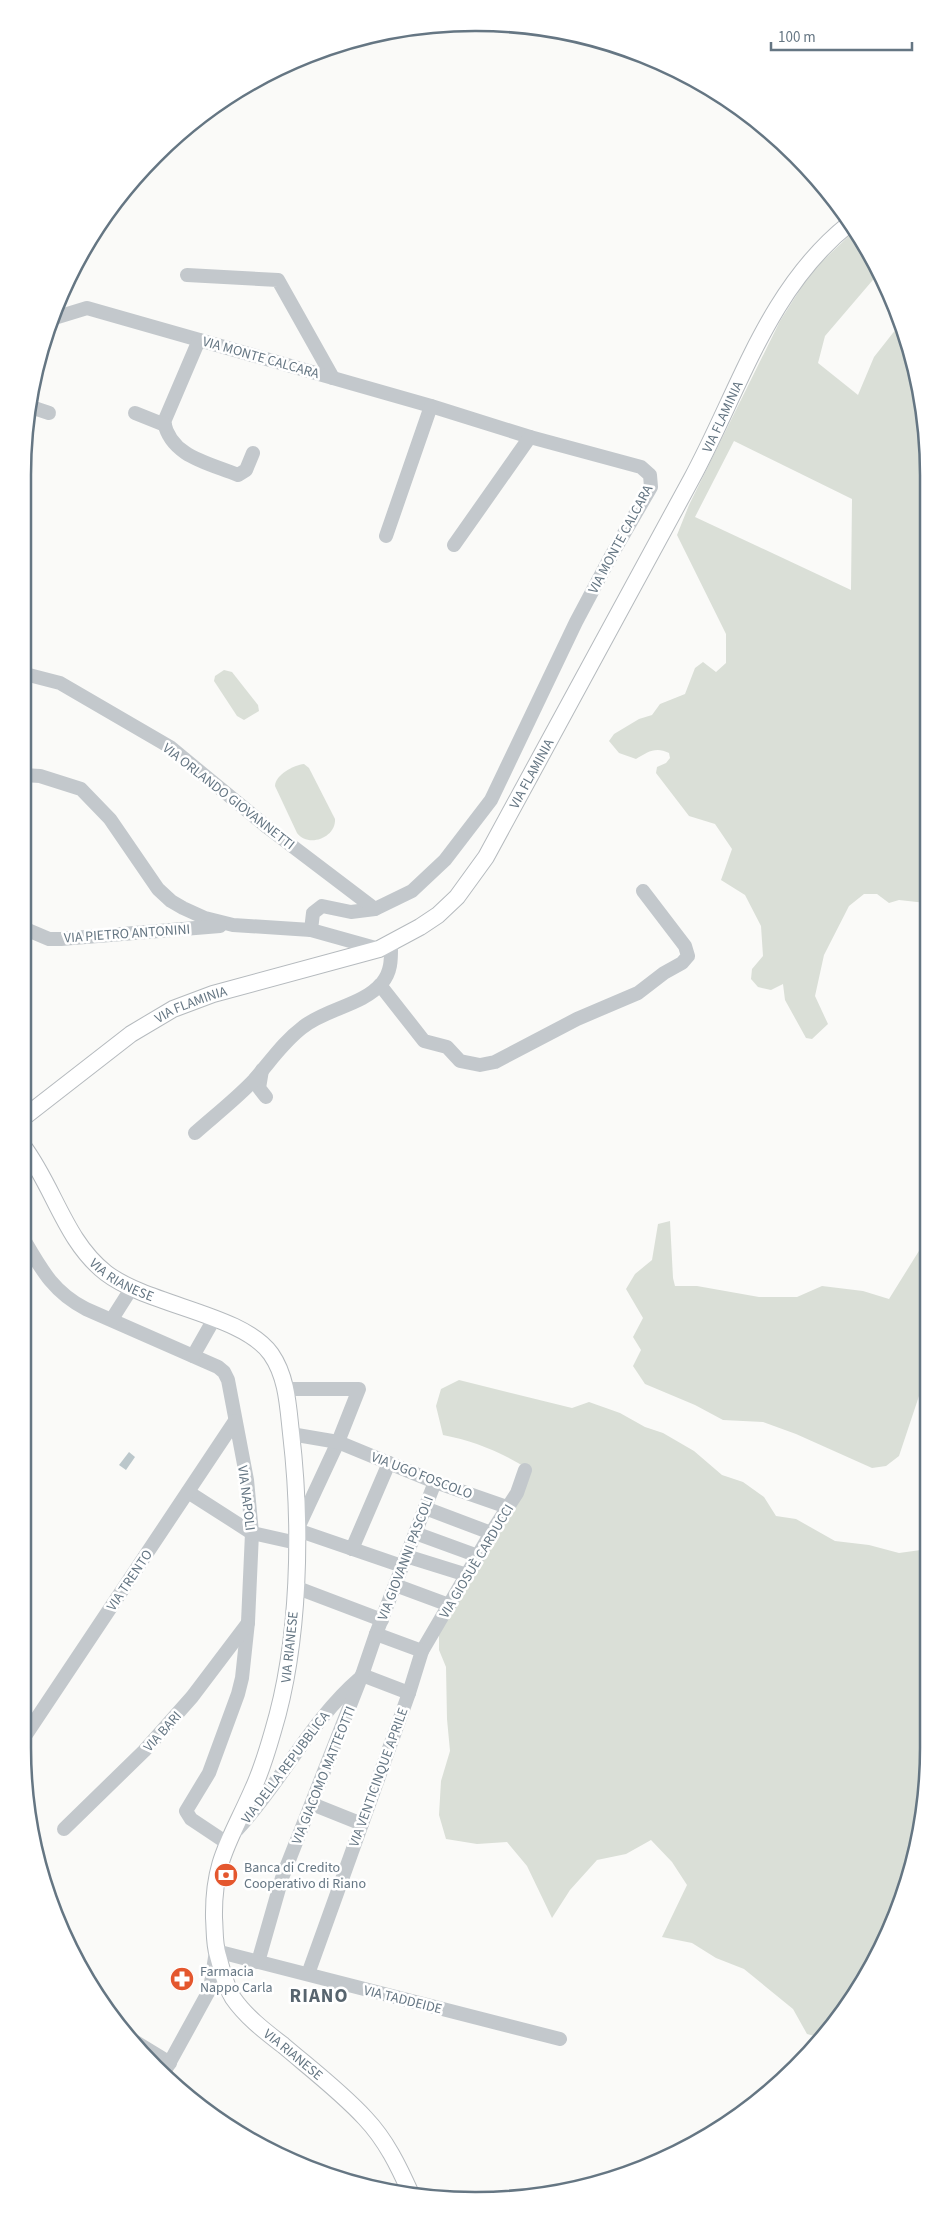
<svg xmlns="http://www.w3.org/2000/svg" width="951" height="2223" font-family="'Source Sans 3',sans-serif">
<style>
.green{fill:#dadfd7;fill-rule:evenodd}
.water{fill:#bbc7cb}
.lines{fill:none;stroke-linecap:round;stroke-linejoin:round}
.major-casing{stroke:#b5babe;stroke-width:18}
.minor{stroke:#c3c8cc;stroke-width:14}
.major{stroke:#fff;stroke-width:16}
.labels{text-anchor:middle;stroke-width:5;stroke-linejoin:round;paint-order:stroke}
.street-label{font-size:14px;fill:#657683;stroke:#fff}
.poi-label{font-size:14px;fill:#657683;stroke:#fff;text-anchor:start}
.district-label{font-size:19px;font-weight:bold;letter-spacing:1px;fill:#57646e;stroke:#fff}
.rim{fill:none;stroke:#657683;stroke-width:2.5}
</style>
<rect width="100%" height="100%" fill="#fafaf8"/>
<g class="green">
<path d="M853,232l25,42 -53,62 -7,27 40,32 16,-38 26,-33 25,92 1,487 -27,-3 -10,3 -12,-9h-13l-15,12 -25,49 -9,41 13,28 -16,15 -6,-1 -21,-38 -2,-16 -12,6 -13,-3 -7,-8 1,-10 11,-13 -2,-30 -16,-31 -24,-15 11,-31 -17,-25 -26,-8 -33,-43 1,-6 9,-4 4,-5 -1,-5c-13,-7 -22,-1 -33,6l-17,-6 -10,-12 5,-7 25,-15 13,-4 8,-11 25,-10 10,-26 8,-6 13,10 10,-9v-29l-49,-99 12,-30 91,-184 31,-49zM734,441l118,58 -1,91 -156,-73z"/>
<path d="M224,670l8,2 26,33 1,6 -15,9 -7,-4 -23,-35 1,-5z"/>
<path d="M304,764l5,4 26,51c1,19 -27,29 -38,14l-22,-47c0,-11 19,-21 29,-22z"/>
<path d="M670,1221l3,57 2,8h22l62,11h38l25,-11 41,5 26,8 38,-61v134l-28,84 -13,10 -14,2 -76,-34 -33,-12 -40,-2 -28,-15 -50,-21 -12,-18 8,-16 -8,-13 10,-19 -17,-29 9,-15 17,-14 6,-36z"/>
<path d="M459,1380l113,28 17,-6 31,11 25,14 18,6 31,18 28,24 21,7 21,15 12,19 20,3 39,22 34,4 30,8 29,-4v198l-24,146 -36,81 -46,64 -15,-4 -14,-25 -49,-40 -28,-11 -24,-15 -30,-6 25,-52 -15,-23 -21,-22 -25,14 -29,6 -27,30 -18,28 -25,-52 -20,-24 -30,2 -31,-5 -7,-24 2,-34 9,-30 -3,-32 -1,-52 -7,-17v-19l89,-162c-27,-17 -54,-28 -85,-34l-7,-29 5,-17z"/>
</g>
<path class="water" d="M129,1452l6,5 -9,13 -7,-5z"/>
<g class="lines">
<g class="major-casing">
<g id="major">
<path id="s1" d="M23,1118l108,-84 42,-25 40,-15 166,-45 41,-22 18,-12 19,-18 29,-40c68,-127 138,-252 206,-379 47,-87 76,-190 157,-254"/>
<path id="s2" d="M23,1146c31,41 42,95 83,127 43,33 137,41 165,81 16,23 17,52 20,79 11,93 9,209 -18,298 -6,21 -12,41 -21,60 -22,50 -39,70 -38,127 1,12 0,26 4,38 4,14 7,29 15,42 13,19 33,34 51,48 27,23 57,46 81,72 21,22 34,49 46,76"/>
</g>
</g>
<g class="minor">
<path d="M187,275l91,5 55,98"/>
<path d="M51,319l36,-11 344,98 99,31 111,30 9,8 1,12 -40,69 -35,66 -85,178 -46,60 -33,31 -37,18 -24,3 -29,-6 -9,7 -2,17 68,19"/>
<path d="M199,340l-35,82c7,35 45,41 74,53l8,-5 7,-17"/>
<path d="M34,408l15,5"/>
<path d="M135,413l30,12"/>
<path d="M386,536l45,-130"/>
<path d="M454,545l76,-108"/>
<path d="M23,680l6,-5 31,8 110,64 97,80 108,82"/>
<path d="M23,775l17,1 41,13 29,30 48,70 13,12 12,7 22,10 28,7 78,5"/>
<path d="M23,928l26,11h12l159,-13"/>
<path d="M380,985l44,56 23,6 13,14 20,4 15,-3 82,-43 61,-26 26,-20 18,-10 6,-7 -3,-10 -42,-55"/>
<path d="M262,1070l-3,18 7,9"/>
<path d="M195,1133c19,-17 41,-34 59,-53 16,-18 29,-38 49,-53 24,-19 59,-21 79,-44 10,-12 9,-25 9,-40"/>
<path d="M23,1238c18,31 30,54 63,71l132,58 6,5 4,8 19,100 5,53 -4,89 -6,56 -4,16 -29,79 -23,38 5,8 36,24"/>
<path d="M112,1319l19,-30"/>
<path d="M193,1356l21,-37"/>
<path d="M285,1389h74l-21,53 -41,88 105,36"/>
<path d="M291,1434l47,8 97,40 72,25"/>
<path d="M188,1492l64,41 45,10"/>
<path d="M425,1508l66,25"/>
<path d="M415,1533l63,23"/>
<path d="M352,1549l37,-86"/>
<path d="M406,1556l61,19"/>
<path d="M395,1585l54,20"/>
<path d="M295,1587l87,33"/>
<path d="M422,1651l69,-118 26,-40 8,-23"/>
<path d="M362,1675l47,18 13,-42 -46,-17"/>
<path d="M23,1739l212,-318"/>
<path d="M312,1804l50,20"/>
<path d="M64,1829l80,-78 48,-54 56,-74"/>
<path d="M237,1830c45,-48 73,-109 123,-152"/>
<path d="M258,1962l24,-84 80,-203 14,-41 59,-152"/>
<path d="M308,1974l101,-281"/>
<path d="M129,2038l41,25"/>
<path d="M165,2071l45,-82 6,-38 344,88"/>
</g>
<use href="#major" class="major"/>
</g>
<defs>
<g id="bank-disc" transform="scale(1.25)"><circle r="9.5" fill="#e4572e" stroke="#fff"/><path d="M-6-4H6V4H-6ZM0-2.3a2.3 2.3 0 1 0 0 4.6a2.3 2.3 0 1 0 0-4.6Z" fill="#fff"/></g>
<g id="pharmacy-disc" transform="scale(1.25)"><circle r="9.5" fill="#e4572e" stroke="#fff"/><path d="M-2-6h4v4h4v4h-4v4h-4v-4h-4v-4h4Z" fill="#fff"/></g>
</defs>
<g fill-rule="evenodd">
<use href="#bank-disc" x="226" y="1875"/>
<use href="#pharmacy-disc" x="182" y="1979"/>
</g>
<g class="labels">
<g class="street-label">
<text transform="translate(261 357) rotate(16)" y="5">VIA MONTE CALCARA</text>
<text dy="5" stroke="none"><textPath href="#s1" startOffset="1044">VIA FLAMINIA</textPath></text>
<text transform="translate(620 539) rotate(-62)" y="5">VIA MONTE CALCARA</text>
<text dy="5" stroke="none"><textPath href="#s1" startOffset="639">VIA FLAMINIA</textPath></text>
<text transform="translate(229 796) rotate(38)" y="5">VIA ORLANDO GIOVANNETTI</text>
<text transform="translate(127 933) rotate(-4)" y="5">VIA PIETRO ANTONINI</text>
<text dy="5" stroke="none"><textPath href="#s1" startOffset="204">VIA FLAMINIA</textPath></text>
<text dy="5" stroke="none"><textPath href="#s2" startOffset="170">VIA RIANESE</textPath></text>
<text transform="translate(422 1475) rotate(21)" y="5">VIA UGO FOSCOLO</text>
<text transform="translate(247 1498) rotate(83)" y="5">VIA NAPOLI</text>
<text transform="translate(405 1558) rotate(-69)" y="5">VIA GIOVANNI PASCOLI</text>
<text transform="translate(476 1561) rotate(-59)" y="5">VIA GIOSUÈ CARDUCCI</text>
<text transform="translate(129 1580) rotate(-56)" y="5">VIA TRENTO</text>
<text transform="translate(289 1647) rotate(-84)" y="5">VIA RIANESE</text>
<text transform="translate(162 1731) rotate(-48)" y="5">VIA BARI</text>
<text transform="translate(285 1767) rotate(-53)" y="5">VIA DELLA REPUBBLICA</text>
<text transform="translate(323 1775) rotate(-68)" y="5">VIA GIACOMO MATTEOTTI</text>
<text transform="translate(378 1777) rotate(-70)" y="5">VIA VENTICINQUE APRILE</text>
<text transform="translate(403 1999) rotate(14)" y="5">VIA TADDEIDE</text>
<text dy="5" stroke="none"><textPath href="#s2" startOffset="1085">VIA RIANESE</textPath></text>
</g>
<g class="poi-label">
<text x="244" y="1872">Banca di Credito<tspan x="244" dy="16">Cooperativo di Riano</tspan></text>
<text x="200" y="1976">Farmacia<tspan x="200" dy="16">Nappo Carla</tspan></text>
</g>
<g class="district-label">
<text x="319" y="2002">RIANO</text>
</g>
</g>
<path d="M0 0H951V2223H0ZM475 31H476A444 444 0 0 1 920 475V1748A444 444 0 0 1 476 2192H475A444 444 0 0 1 31 1748V475A444 444 0 0 1 475 31Z" fill="#fff" fill-rule="evenodd"/>
<path class="rim" d="M475 31H476A444 444 0 0 1 920 475V1748A444 444 0 0 1 476 2192H475A444 444 0 0 1 31 1748V475A444 444 0 0 1 475 31Z"/>
<path d="M771 42v8h141v-8" fill="none" stroke="#657683" stroke-width="2.5"/>
<text x="778" y="42" font-size="15" fill="#657683" stroke="#ffffff" stroke-width="4" paint-order="stroke">100 m</text>
</svg>
